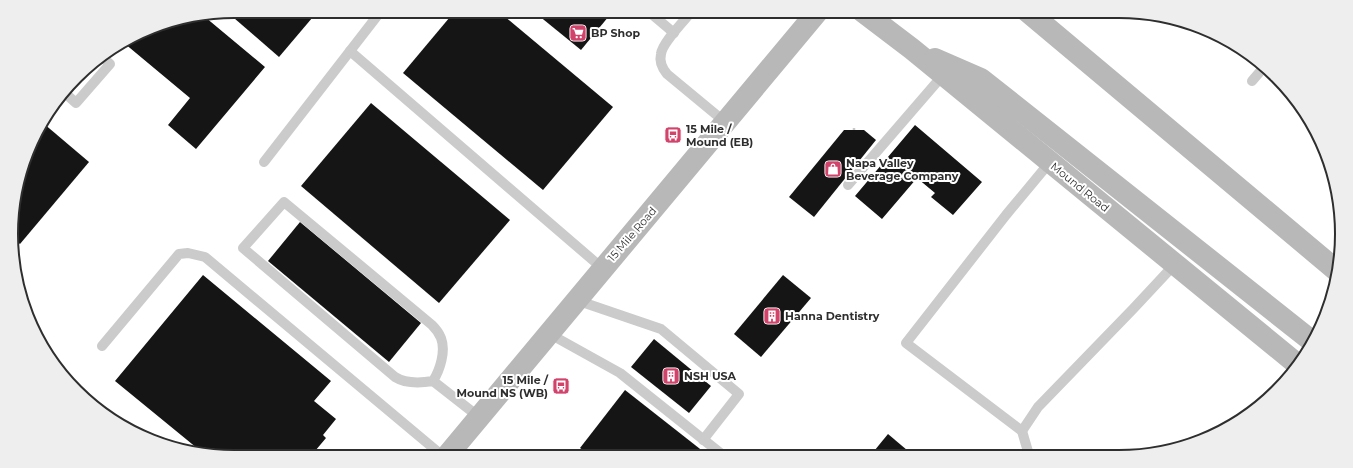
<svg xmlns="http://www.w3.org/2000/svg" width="1353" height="468" font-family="Montserrat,sans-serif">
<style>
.building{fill:#151515}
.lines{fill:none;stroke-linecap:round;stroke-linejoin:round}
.path{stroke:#c8c8c8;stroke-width:2.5;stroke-dasharray:2 2;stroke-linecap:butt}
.lane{stroke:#cbcbcb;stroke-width:10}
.secondary{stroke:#b8b8b8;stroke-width:22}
.labels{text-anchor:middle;stroke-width:4;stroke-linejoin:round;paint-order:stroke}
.poi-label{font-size:11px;font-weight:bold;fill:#2e2e2e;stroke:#fff;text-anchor:start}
.street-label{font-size:11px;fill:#2e2e2e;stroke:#fff}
.rim{fill:none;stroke:#2e2e2e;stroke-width:2}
</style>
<rect width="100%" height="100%" fill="#fff"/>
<g class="building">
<path d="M234,11h84l-39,46 -52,-45z"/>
<path d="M455,11h43l115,96 -70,83 -140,-117z"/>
<path d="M533,11h70l6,5 -28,34z"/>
<path d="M205,17l60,50 -69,82 -28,-24 22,-27 -66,-55 25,-15z"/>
<path d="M371,103l139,117 -71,83 -138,-117z"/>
<path d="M43,123l46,39 -69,82 -5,-4 -2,-35 21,-70z"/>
<path d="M915,125l67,57 -29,33 -22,-18 4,-4 -18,-15 -35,41 -27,-23z"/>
<path d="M844,130h20l12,10 -62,77 -25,-20z"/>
<path d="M300,222l121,101 -32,39 -121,-101z"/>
<path d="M203,275l128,106 -17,20 22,18 -13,16 3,3 -16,19h-76l-31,-4 -88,-72z"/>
<path d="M783,275l28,23 -50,59 -27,-23z"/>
<path d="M654,339l57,47 -22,27 -58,-46z"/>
<path d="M625,390l84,66h-118l-11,-8z"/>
<path d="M888,434l26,22h-44z"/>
</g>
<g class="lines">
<path class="path" d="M854,130v-3"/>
<g class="lane">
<path d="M648,11l26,22"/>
<path d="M692,11c-7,9 -30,32 -31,43 -2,8 1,14 6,20l58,48"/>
<path d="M350,51l252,217"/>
<path d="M1252,81l12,-14"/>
<path d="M66,94l10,9 34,-39 -8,-7"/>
<path d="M264,162l117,-151"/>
<path d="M848,185l95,-110"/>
<path d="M576,300l85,29 78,65 -36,46"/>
<path d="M548,333l72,40 104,83"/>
<path d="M102,346l77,-92 9,-1 17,4 239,200"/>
<path d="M433,381c-12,2 -27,3 -38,-4l-152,-129 41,-46 148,123c4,4 7,8 9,13 5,13 -1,32 -8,43l46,36"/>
<path d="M1022,431l16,-24 95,-98 42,-45"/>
<path d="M1029,455l-7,-24 -116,-88 100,-128 44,-53"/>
</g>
<g class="secondary">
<path d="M862,11l50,38 385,315"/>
<path d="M1027,11l309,259"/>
<path d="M935,59l46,20 332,263"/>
<path d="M446,457l372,-446"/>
</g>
</g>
<defs>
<g id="supermarket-square" transform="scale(0.9)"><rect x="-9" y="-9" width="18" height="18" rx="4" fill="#d1436b" stroke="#fff"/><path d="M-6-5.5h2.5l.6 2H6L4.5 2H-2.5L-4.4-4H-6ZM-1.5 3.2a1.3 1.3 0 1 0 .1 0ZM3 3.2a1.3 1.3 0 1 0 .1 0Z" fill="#fff"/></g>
<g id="bus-square" transform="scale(0.9)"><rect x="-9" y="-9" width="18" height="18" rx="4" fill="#d1436b" stroke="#fff"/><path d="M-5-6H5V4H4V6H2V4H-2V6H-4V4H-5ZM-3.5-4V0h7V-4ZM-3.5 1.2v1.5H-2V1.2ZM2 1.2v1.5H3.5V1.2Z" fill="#fff"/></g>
<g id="shop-square" transform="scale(0.9)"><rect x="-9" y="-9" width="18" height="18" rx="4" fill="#d1436b" stroke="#fff"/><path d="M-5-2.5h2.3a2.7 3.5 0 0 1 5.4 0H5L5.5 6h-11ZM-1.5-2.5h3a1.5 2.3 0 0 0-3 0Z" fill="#fff"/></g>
<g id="building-square" transform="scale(0.9)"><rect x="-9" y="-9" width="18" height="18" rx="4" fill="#d1436b" stroke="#fff"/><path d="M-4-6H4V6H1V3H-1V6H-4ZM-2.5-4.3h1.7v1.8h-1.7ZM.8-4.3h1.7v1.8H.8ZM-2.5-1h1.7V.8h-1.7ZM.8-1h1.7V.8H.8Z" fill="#fff"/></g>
</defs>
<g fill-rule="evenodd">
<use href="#supermarket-square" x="578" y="33"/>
<use href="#bus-square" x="673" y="135"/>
<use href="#shop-square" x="833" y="169"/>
<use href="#building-square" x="772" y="316"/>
<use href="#building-square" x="671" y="376"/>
<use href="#bus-square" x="561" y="386"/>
</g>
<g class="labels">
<g class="poi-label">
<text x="591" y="37">BP Shop</text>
<text x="686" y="133">15 Mile /<tspan x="686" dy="13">Mound (EB)</tspan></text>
<text x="846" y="167">Napa Valley<tspan x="846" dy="13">Beverage Company</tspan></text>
<text x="785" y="320">Hanna Dentistry</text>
<text x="684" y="380">NSH USA</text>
<text x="548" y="384" text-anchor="end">15 Mile /<tspan x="548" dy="13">Mound NS (WB)</tspan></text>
</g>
<g class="street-label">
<text transform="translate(1080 187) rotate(39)" y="4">Mound Road</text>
<text transform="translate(632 234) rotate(-49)" y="4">15 Mile Road</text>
</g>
</g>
<path d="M0 0H1353V468H0ZM234 18H1119A216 216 0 0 1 1335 234V234A216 216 0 0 1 1119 450H234A216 216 0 0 1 18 234V234A216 216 0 0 1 234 18Z" fill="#eee" fill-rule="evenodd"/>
<path class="rim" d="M234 18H1119A216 216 0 0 1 1335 234V234A216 216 0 0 1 1119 450H234A216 216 0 0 1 18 234V234A216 216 0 0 1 234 18Z"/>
</svg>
